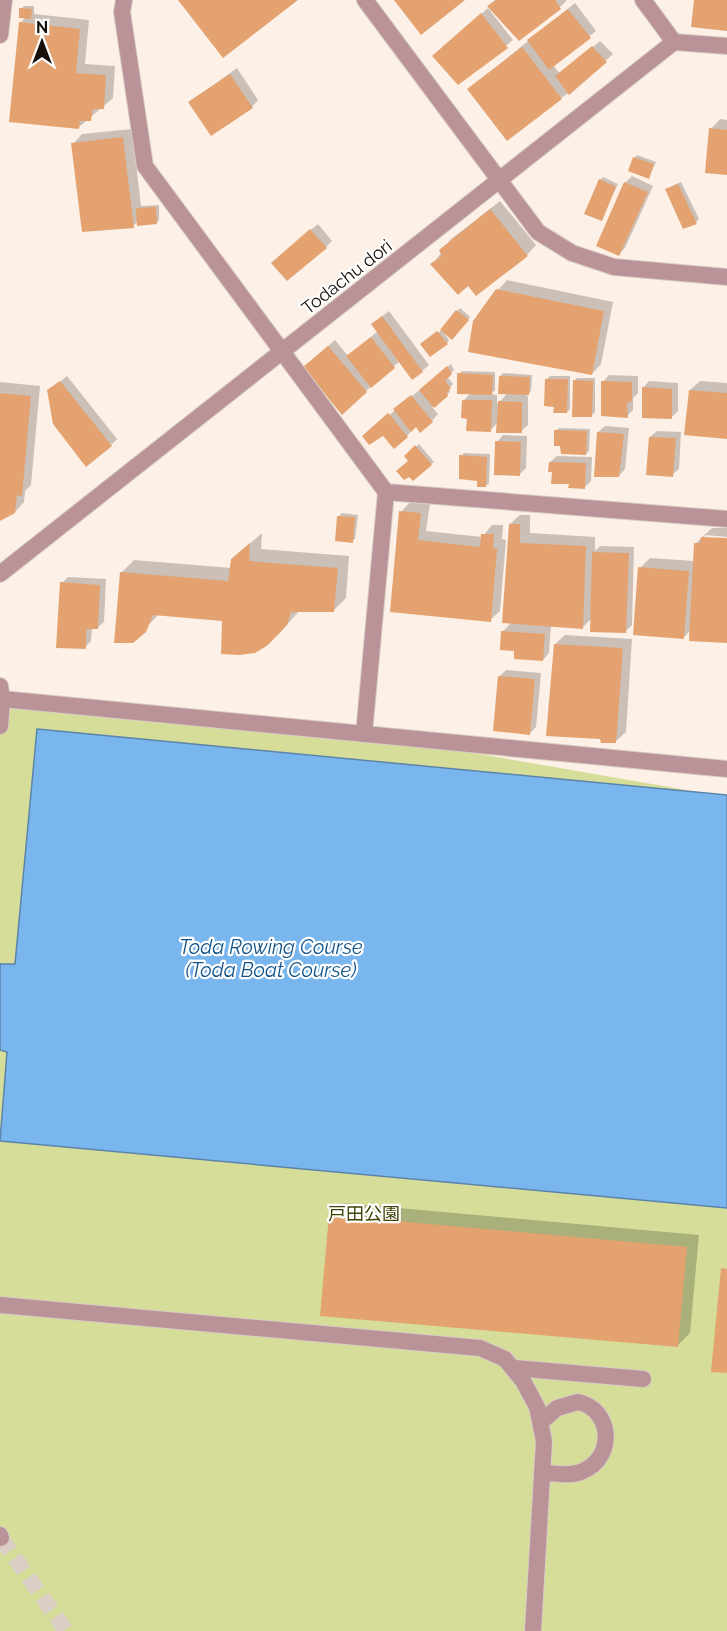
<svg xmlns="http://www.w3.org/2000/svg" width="727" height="1631" font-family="Raleway,'Noto Sans JP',sans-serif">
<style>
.green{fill:#d5dd99}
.water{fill:#7ab6ee;stroke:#5c84aa;stroke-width:1.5}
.shadow{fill:#0003}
.building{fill:#e3a26f}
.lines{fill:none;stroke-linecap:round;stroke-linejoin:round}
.tertiary-tunnel{stroke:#dacec5;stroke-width:16;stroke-dasharray:16 8;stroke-linecap:butt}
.minor-casing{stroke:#d8ccc3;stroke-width:18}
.tertiary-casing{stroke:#d8ccc3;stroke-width:18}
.minor{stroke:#b99397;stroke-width:16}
.tertiary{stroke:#b99397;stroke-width:16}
.labels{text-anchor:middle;stroke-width:4.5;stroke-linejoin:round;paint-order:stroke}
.street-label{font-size:18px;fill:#160f0a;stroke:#fff}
.park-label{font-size:18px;fill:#3e4204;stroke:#fff}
.water-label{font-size:20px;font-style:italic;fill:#125488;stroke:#fff}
</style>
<rect width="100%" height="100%" fill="#fdf0e6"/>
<path class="green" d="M0,691l364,43 363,63v834h-727z"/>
<path class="water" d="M37,729l690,66v413l-727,-67 7,-89 -7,-2v-86h15z"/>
<g class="shadow">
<path d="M495,0h71v1l-6,6 -71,-1z"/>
<path d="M575,3l21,28 -43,34 7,9 40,-33 13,13 -43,38 -9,6 -92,-9z"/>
<path d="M24,6h10v8l55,6 -4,44 30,2 -2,32 -34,29 -59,-104 6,-6 -5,-8z"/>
<path d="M488,8l25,32 -54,43 -18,-34z"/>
<path d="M237,68l21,32 -6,7 -62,-5z"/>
<path d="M720,119l7,1v54l-16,-45z"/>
<path d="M132,129l9,77 18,-1v15l-3,3 -18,-2 -5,5 -60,-82 9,-10z"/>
<path d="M637,155l19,7 -7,15 -15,-19z"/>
<path d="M632,176l21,10 -28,62 -6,6 6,-71z"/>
<path d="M603,177l15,7 -17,35 -1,-39z"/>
<path d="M681,182l18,37 -3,3 -30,-33z"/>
<path d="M500,201l36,44 -9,10 -59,29 -35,-20 17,-24z"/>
<path d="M318,224l14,17 -6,6 -47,10z"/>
<path d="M507,280l106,22 -12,62 -9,10 -94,-84z"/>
<path d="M460,308l10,9 -15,18 -12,-3 6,8 -2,3 -22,-2 17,-11z"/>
<path d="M389,311l40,54 -7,6 -22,-10 -58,51 -30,-52 23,-20 13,16 30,-25 2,-13z"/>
<path d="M451,364l3,6 -7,7 6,7 -4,4 1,4 -18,15 6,7 -6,7 -16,4 -9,11 -24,-2 -12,-4z"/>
<path d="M462,371l33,1v18l-4,4 6,1v9l11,-11 -8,-17 3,-3 29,2 -1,16 -5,5h2v29l-7,6 -23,-9 -7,8 -22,-13 -6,-16 8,-8 -12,-19z"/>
<path d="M609,375l29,1v17l-5,5v12l-6,6 -24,-34z"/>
<path d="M67,376l50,63 -6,6 -62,-54z"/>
<path d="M550,376h20v33l-3,3 -20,-33z"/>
<path d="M577,378h18v34l-3,3 -18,-34z"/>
<path d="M649,381l29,2v28l-6,6 -29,-29z"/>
<path d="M700,381l27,2v54l-37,-47z"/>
<path d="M0,382l40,4 -9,99 -6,6 -1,11 -9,10 -15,7z"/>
<path d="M605,426l24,2 -4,41 -6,7 -21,-44z"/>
<path d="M559,428l31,1 -1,22 -3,3 -30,-23z"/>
<path d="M657,431l24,1 -2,37 -7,6 -22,-38z"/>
<path d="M503,435l24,1 -1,32 -7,7 -22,-33z"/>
<path d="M419,444l15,18 -21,17 -4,-4 1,-14 -4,-5z"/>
<path d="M464,453l26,1 -1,29 -3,3 -25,-30z"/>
<path d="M557,456l35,1 -1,24 -6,6 -15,-4 -20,-21z"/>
<path d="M410,502l20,2 -4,27 56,6 10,-12h11l-1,14 4,1 -6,71 -10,9 -99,-9 10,-99z"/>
<path d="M342,513l16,2 -3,24 -3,2 -13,-25z"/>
<path d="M520,515h10v18l65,4v14l5,-5 34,1 -2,78 -7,7 -33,-14 -10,10 -31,-3 -2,28 -6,7 -28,-10 -12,-19 9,-9 -2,-98z"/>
<path d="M712,528h15v9l-21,-2 -3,3 24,2v101l-36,-11 -8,8 -43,-70 10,-10 44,3 1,-17z"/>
<path d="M262,533l-1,16 88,7 -3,42 -13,13h-34l-21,24 -24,16 -31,-31 -64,-6 -26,27 -11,-69 12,-12 98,8 14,-21z"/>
<path d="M68,577l38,2 -2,43 -7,6h-5l-1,13 -6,6 -23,-64z"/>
<path d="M565,635l67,4 -6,93 -10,9 -61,-97z"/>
<path d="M506,670l35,3 -5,54 -7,7 -29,-58z"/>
<path d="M343,1203l356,32 -9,98 -13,13 -346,-130z"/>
</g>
<g class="building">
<path d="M178,0h120l-75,58z"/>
<path d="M394,0h71l-44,35z"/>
<path d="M496,0h59l6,9 -42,32 -32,-35z"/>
<path d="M694,0h33v31l-36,-4z"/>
<path d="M19,8l13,1 -1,10 -12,-1z"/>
<path d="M568,9l23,29 -42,32 -22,-30z"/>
<path d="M481,13l27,35 -50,37 -26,-29z"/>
<path d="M19,22l61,7 -4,44 30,2 -2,34h-11l-2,12h-11l-1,8 -70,-7z"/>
<path d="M592,46l15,16 -38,33 -14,-19z"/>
<path d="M522,47l40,52 -55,42 -40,-52z"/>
<path d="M230,74l23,34 -42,28 -23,-34z"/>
<path d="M709,128l18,2v45l-22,-2z"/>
<path d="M123,137l11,91 -52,4 -11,-89z"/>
<path d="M633,157l21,7 -5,15 -21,-8z"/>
<path d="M599,179l17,8 -14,34 -18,-7z"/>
<path d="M624,182l24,10 -29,64 -23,-10z"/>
<path d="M678,184l19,40 -14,5 -18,-40z"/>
<path d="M156,207l1,17 -20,2 -1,-18z"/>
<path d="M490,209l38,47 -52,40 -8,-10 -10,9 -28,-31 12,-8 -3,-6z"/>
<path d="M310,229l17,19 -40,33 -16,-18z"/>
<path d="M496,289l108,22 -12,64 -124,-23 5,-31z"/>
<path d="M456,310l13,10 -17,20 -12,-10z"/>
<path d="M382,316l41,56 -11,8 -41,-56z"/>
<path d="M437,331l11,13 -18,13 -10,-13z"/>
<path d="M371,337l24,31 -24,20 -25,-32z"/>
<path d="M328,346l39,46 -25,23 -39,-48z"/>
<path d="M447,366l5,8 -7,7 6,7 -4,4 1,4 -14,12 -15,-18z"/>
<path d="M457,373l36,2 -1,20 -35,-1z"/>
<path d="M499,376l31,1 -1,18 -31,-1z"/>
<path d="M545,379h23l-1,34h-14l1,-6 -10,-1z"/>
<path d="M573,380l20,1 -1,36h-20z"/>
<path d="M60,381l52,65 -26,21 -33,-43 -6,-34z"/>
<path d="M601,381l31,1v19l-5,2 1,15 -27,-2z"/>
<path d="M642,387l30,2v30l-30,-1z"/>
<path d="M689,390l38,3v46l-43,-4z"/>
<path d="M0,393l31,3 -9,100 -5,-1 -2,18 -15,8z"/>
<path d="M411,395l22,27 -13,11 -4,-6 -5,5 -18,-23z"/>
<path d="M462,400h30l-1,32 -25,-1 1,-12 -6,-1z"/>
<path d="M498,401l24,1v31h-26z"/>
<path d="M388,413l20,24 -14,12 -11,-13 -14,9 -7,-9z"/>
<path d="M554,430l33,1 -1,24 -25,-1 -1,-8h-6z"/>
<path d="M597,432l27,2 -5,43h-25z"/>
<path d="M649,437l27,1 -3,39 -27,-2z"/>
<path d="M495,441l26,1 -1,34 -26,-1z"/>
<path d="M415,445l17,20 -19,16 -4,-4 -5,3 -8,-9 12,-10 -4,-5z"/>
<path d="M459,455l28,2 -1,30h-9v-6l-18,-2z"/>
<path d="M549,462l37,1 -1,26 -17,-1 1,-4h-18l1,-12h-4z"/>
<path d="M399,511l22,2 -3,27 62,7 1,-13h13l-1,14 4,1 -6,73 -101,-10z"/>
<path d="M337,516l18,1 -2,26 -18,-2z"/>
<path d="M509,524h11v19l66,3 -3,83 -81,-6z"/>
<path d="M701,537l26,1v105l-38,-2 5,-98h6z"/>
<path d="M250,543l-1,18 89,7 -4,44h-43l-4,13 -19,20 -13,8 -16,2 -18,-1 1,-33 -69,-6 -7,17 -13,11h-19l6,-71 108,9 3,-22z"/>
<path d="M592,552l37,1 -3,80 -36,-1z"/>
<path d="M638,567l51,4 -5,68 -51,-4z"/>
<path d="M60,582l40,3 -2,44h-12v20l-30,-1z"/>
<path d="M501,631l44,3 -2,27 -29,-2v-8l-14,-1z"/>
<path d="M554,644l69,4 -7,95h-15l-1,-4 -54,-3z"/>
<path d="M498,676l37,3 -5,56 -37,-4z"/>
<path d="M329,1215l358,32 -9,100 -358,-31z"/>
<path d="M721,1268l6,1v104l-16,-1z"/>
</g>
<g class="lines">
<path class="tertiary-tunnel" d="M1,1538l65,93"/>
<g class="minor-casing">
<g id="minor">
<path d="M124,0l-2,12 23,154 241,326 341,27"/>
<path d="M365,0l173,232 34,21 42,14 113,10"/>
<path d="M0,35l4,-35"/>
<path d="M2,699l725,70"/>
<path d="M0,1305l480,43 25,11 18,22 14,26 7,34 -11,190"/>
<path d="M514,1368l129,11"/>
<path d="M541,1422l16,-14 21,-6c34,7 38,55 5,69 -12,6 -28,2 -41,2"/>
</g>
</g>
<g class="tertiary-casing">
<g id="tertiary">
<path d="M643,0l31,42"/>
<path d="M0,574l674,-532 53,4"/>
<path d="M0,686l2,13 -2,27"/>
<path d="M364,734l22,-242"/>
<path d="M0,1535l1,3"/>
</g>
</g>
<use href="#minor" class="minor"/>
<use href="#tertiary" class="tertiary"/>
</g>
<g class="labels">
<g class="street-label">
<text transform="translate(347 277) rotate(-38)" y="6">Todachu dori</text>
</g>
<g class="park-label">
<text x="364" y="1220">戸田公園</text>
</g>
<g class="water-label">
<text x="271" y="954">Toda Rowing Course<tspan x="271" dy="23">(Toda Boat Course)</tspan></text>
</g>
</g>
<g transform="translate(42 42)" stroke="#ffffff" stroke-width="4.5" paint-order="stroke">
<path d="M0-4.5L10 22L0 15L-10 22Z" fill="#160f0a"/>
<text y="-9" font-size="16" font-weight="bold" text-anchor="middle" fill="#160f0a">N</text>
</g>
</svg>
